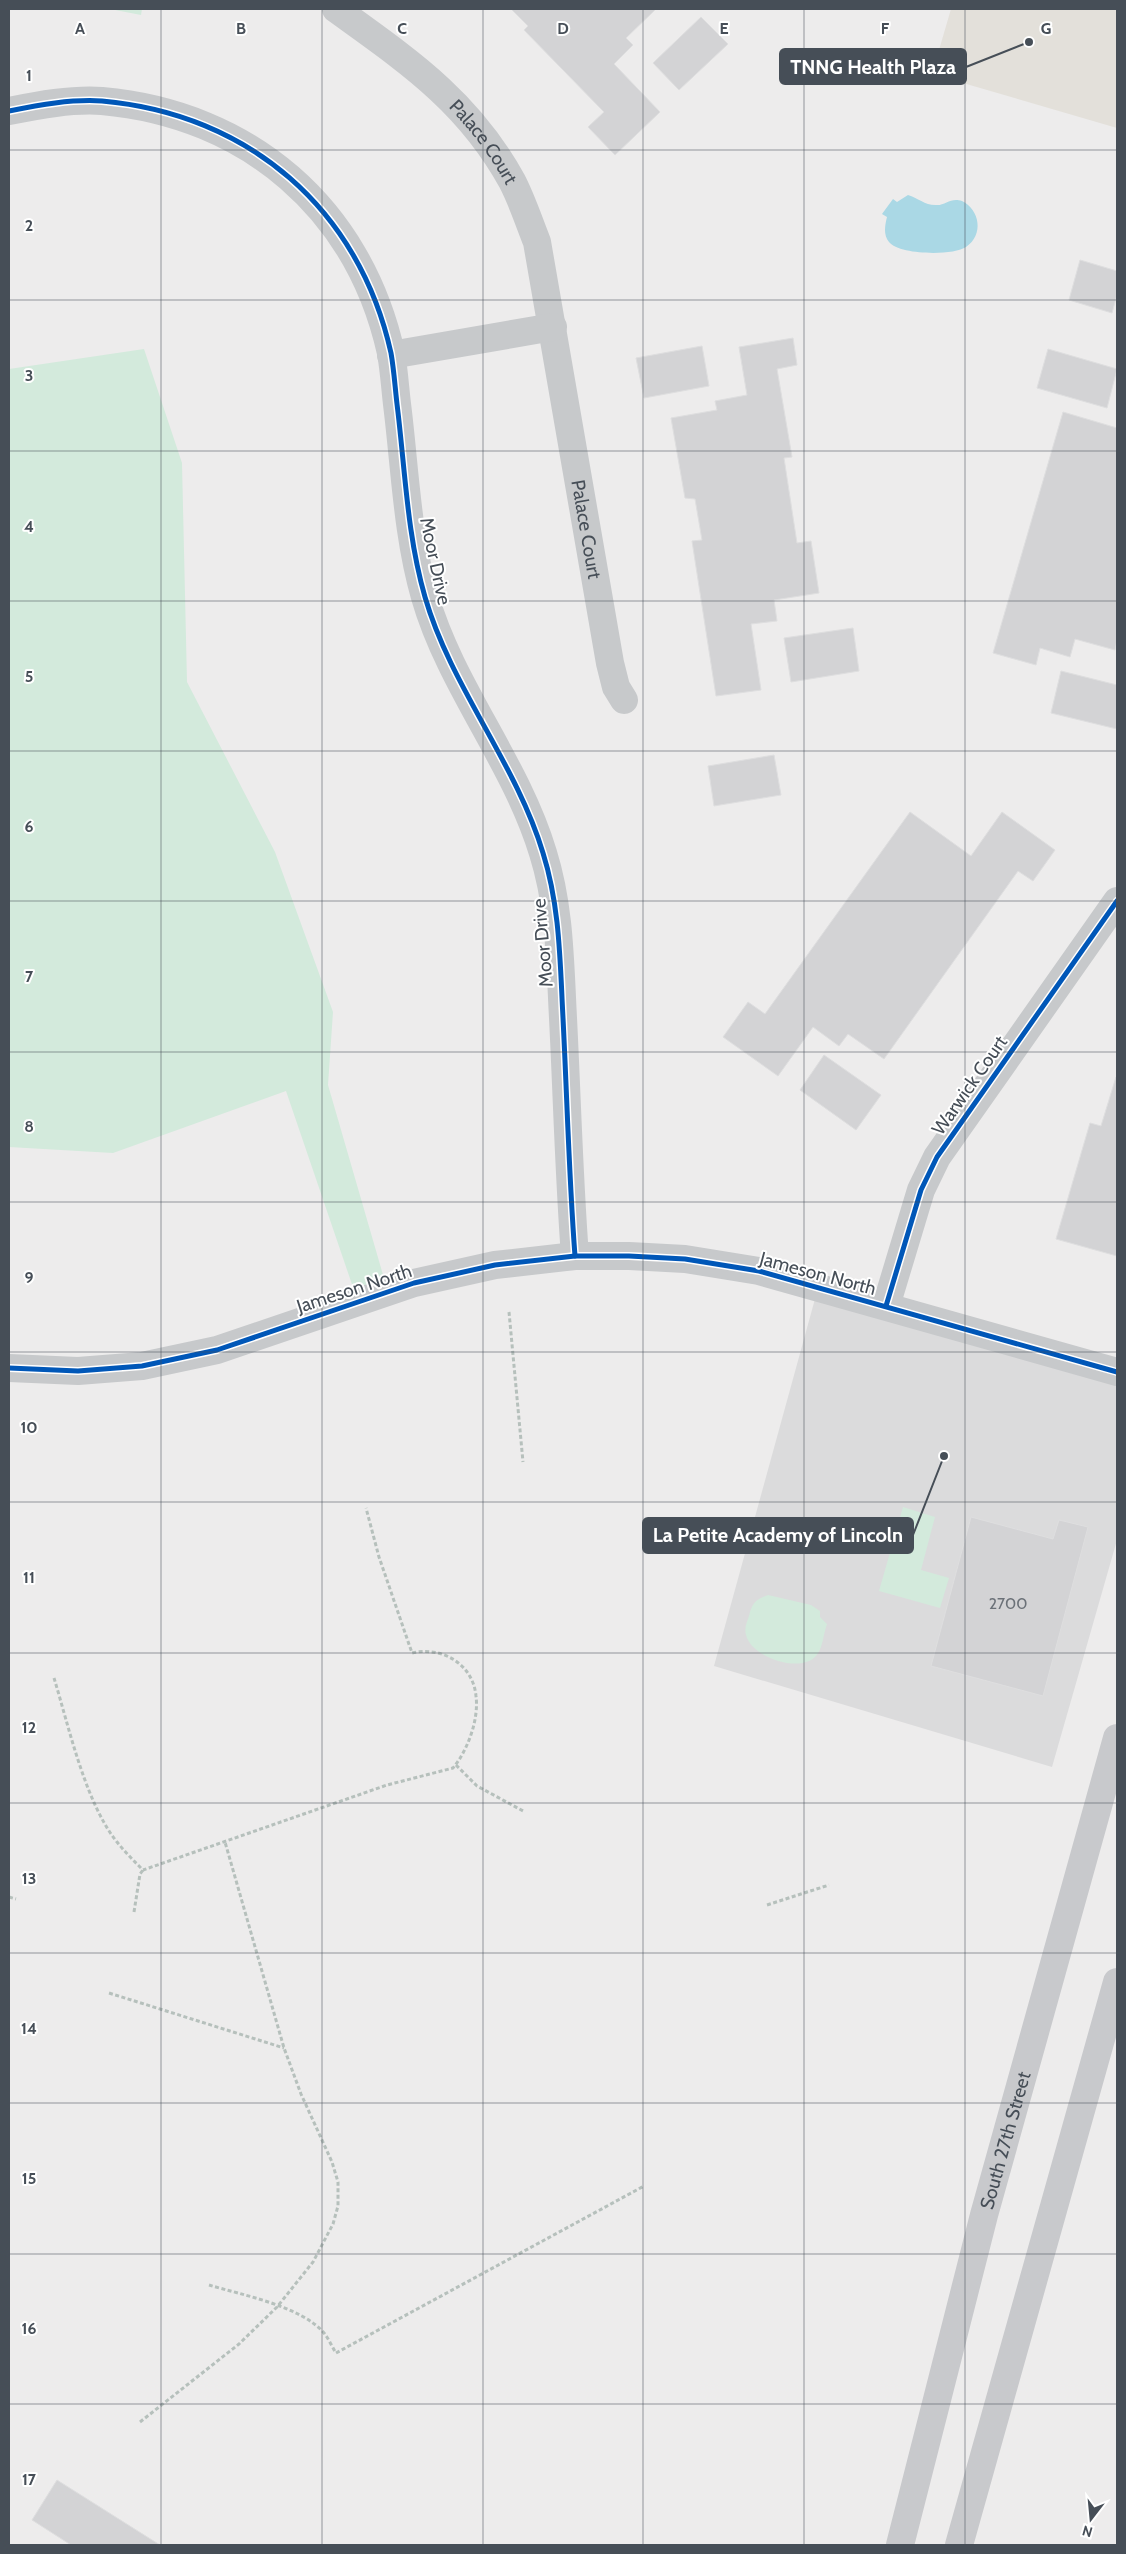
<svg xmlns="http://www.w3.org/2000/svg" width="1126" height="2554" font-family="Cabin,sans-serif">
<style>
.commercial{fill:#e3e0da}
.education{fill:#dbdbdc}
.green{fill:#d3eadc}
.water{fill:#aad8e5}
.building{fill:#d3d3d5;stroke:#dededf}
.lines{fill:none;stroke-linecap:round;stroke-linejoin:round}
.path{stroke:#b6c0bc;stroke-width:3;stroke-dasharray:4 2.5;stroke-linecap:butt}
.minor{stroke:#c7c9cb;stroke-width:28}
.secondary{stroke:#c8c9cc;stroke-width:28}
.cycleway-casing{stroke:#fff;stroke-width:8}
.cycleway{stroke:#0057b8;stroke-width:5}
.grid{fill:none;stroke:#464e57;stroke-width:1;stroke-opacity:0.55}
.labels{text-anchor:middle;stroke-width:4;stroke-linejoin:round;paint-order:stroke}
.number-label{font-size:16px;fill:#6b7178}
.street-label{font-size:19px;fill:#464e57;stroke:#fff}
.grid-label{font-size:16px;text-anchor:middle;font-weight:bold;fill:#464e57;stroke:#fff;stroke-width:4;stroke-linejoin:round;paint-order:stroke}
.leader{fill:none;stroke:#464e57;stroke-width:2}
.callout-dot{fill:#464e57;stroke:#fff;stroke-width:2}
.callout{fill:#464e57;stroke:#464e57;stroke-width:2}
.callout-label{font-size:20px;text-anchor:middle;font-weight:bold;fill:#fff}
</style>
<rect width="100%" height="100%" fill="#edecec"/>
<path class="commercial" d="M951,9h166v119l-185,-54z"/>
<path class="education" d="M818,1288l299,84v168l-65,227 -338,-101z"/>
<g class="green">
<path d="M110,9h32l-1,6z"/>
<path d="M144,349l38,114 5,219 88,170 58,160 -5,73 60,207 -30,10 -72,-211 -173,62 -104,-6v-778z"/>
<path d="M903,1507l32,10 -14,53 28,8 -9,30 -61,-17z"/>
<path d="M768,1595l43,10 9,6v6l7,7c-4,11 -4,24 -11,32 -16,18 -65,1 -70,-21 -2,-7 1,-13 3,-19 3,-13 7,-17 19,-21z"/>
</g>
<path class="water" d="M908,195c10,3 18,11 29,10 9,0 14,-8 25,-4 18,9 22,34 4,46 -13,9 -67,8 -77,-5 -6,-7 -4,-17 -2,-25l-5,-3 11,-15 4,3z"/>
<g class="building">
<path d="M511,9h145l-30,29 7,7 -19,19 46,48 -45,43 -27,-28 16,-15 -80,-82 4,-4z"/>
<path d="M701,17l27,27 -49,46 -26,-27z"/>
<path d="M1080,260l37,11v24l-5,18 -43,-13z"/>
<path d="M793,338l4,27 -20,4 15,88 -8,1 13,85 14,-2 8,52 -45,7 3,21 -26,3 10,66 -45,6 -24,-155 10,-1 -7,-41 -10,-1 -14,-80 46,-8 -2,-9 32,-6 -8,-48z"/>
<path d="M702,346l7,40 -65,12 -8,-40z"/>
<path d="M1048,349l69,20 -10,39 -70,-20z"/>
<path d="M1063,412l54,16v212l-2,10 -40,-11 -5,18 -30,-9 -4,17 -43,-12z"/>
<path d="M853,628l6,43 -68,11 -7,-44z"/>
<path d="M1061,671l56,14v44l-66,-16z"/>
<path d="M774,755l7,40 -67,11 -6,-40z"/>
<path d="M910,812l61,44 31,-44 53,38 -22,31 -15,-10 -134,188 -36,-25 -9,12 -26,-19 -35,49 -55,-39 25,-35 17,12z"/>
<path d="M824,1055l57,40 -25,35 -56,-40z"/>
<path d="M1116,1077l1,1v178l-61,-17 34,-116 11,3z"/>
<path d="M971,1517l82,22 6,-19 29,7 -45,169 -112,-30z"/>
<path d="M57,2480l103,65h-89l-39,-25z"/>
</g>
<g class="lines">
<g class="path">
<path d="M509,1312l14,150"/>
<path d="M54,1678c15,49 31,124 63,164 8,10 17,19 26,28l244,-85 66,-17c15,-18 26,-49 23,-72 -3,-32 -34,-50 -64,-43l-33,-96 -13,-49"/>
<path d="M456,1765l21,21 48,26"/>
<path d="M9,1897l7,2"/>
<path d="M767,1905l62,-20"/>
<path d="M134,1912l6,-38 3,-4"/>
<path d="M109,1993l175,55"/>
<path d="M209,2285c33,10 92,21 115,48 5,6 8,14 12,20l308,-167"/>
<path d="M140,2422l99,-78 38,-37 36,-45 20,-38 5,-18v-24l-6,-20 -31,-68 -17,-46 -59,-206"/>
</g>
<g class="minor">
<path id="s1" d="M336,9c72,52 132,92 176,172 10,19 17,41 25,61l73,421 6,24 8,13"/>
<path d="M9,111c30,-6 62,-12 93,-10 147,13 257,108 289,252 3,17 4,34 6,51 8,64 10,131 28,193 26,90 91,166 118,256 17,54 17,109 20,165 4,79 6,159 12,238"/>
<path d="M391,355l162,-28"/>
<path d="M886,1306l35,-116 16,-33 180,-256"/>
<path d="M9,1368l69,3 64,-5 75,-16 197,-67 81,-18 80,-9h54l56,3 74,12 358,101"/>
</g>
<g class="secondary">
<path id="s2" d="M900,2545l84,-330 133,-477"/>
<path d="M959,2545l158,-563"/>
</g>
<g class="cycleway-casing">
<g id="cycleway">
<path d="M9,111c30,-6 62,-12 93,-10 147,13 257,108 289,252 3,17 4,34 6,51 8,64 10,131 28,193 26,90 91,166 118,256 17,54 17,109 20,165 4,79 6,159 12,238"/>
<path d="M886,1306l35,-116 16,-33 180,-256"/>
<path d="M9,1368l69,3 64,-5 75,-16 197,-67 81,-18 80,-9h54l56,3 74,12 358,101"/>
</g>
</g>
<use href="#cycleway" class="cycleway"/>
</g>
<path class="grid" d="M161,9v2536M322,9v2536M483,9v2536M643,9v2536M804,9v2536M965,9v2536M9,150h1108M9,300h1108M9,451h1108M9,601h1108M9,751h1108M9,901h1108M9,1052h1108M9,1202h1108M9,1352h1108M9,1502h1108M9,1653h1108M9,1803h1108M9,1953h1108M9,2103h1108M9,2254h1108M9,2404h1108"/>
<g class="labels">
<g class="number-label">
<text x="1008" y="1609">2700</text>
</g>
<g class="street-label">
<text dy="7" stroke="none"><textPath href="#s1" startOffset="200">Palace Court</textPath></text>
<text dy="7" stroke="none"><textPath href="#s1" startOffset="606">Palace Court</textPath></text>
<text transform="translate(436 561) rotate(78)" y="7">Moor Drive</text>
<text transform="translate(542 943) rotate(-95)" y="7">Moor Drive</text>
<text transform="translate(969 1085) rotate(-55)" y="7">Warwick Court</text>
<text transform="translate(818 1273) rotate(15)" y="7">Jameson North</text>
<text transform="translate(354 1288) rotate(-18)" y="7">Jameson North</text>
<text dy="7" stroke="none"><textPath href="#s2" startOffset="418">South 27th Street</textPath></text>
</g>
</g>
<g class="grid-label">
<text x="80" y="34">A</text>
<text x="241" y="34">B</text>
<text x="402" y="34">C</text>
<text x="563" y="34">D</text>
<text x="724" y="34">E</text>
<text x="885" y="34">F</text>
<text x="1046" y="34">G</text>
<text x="29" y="81">1</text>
<text x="29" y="231">2</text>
<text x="29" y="381">3</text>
<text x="29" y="532">4</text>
<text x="29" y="682">5</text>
<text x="29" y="832">6</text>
<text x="29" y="982">7</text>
<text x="29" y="1132">8</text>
<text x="29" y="1283">9</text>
<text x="29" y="1433">10</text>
<text x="29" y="1583">11</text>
<text x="29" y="1733">12</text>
<text x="29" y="1884">13</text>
<text x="29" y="2034">14</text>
<text x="29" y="2184">15</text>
<text x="29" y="2334">16</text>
<text x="29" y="2485">17</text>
</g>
<path class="leader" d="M1029 42L966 67M944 1456L913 1535"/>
<g class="callout-dot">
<circle cx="1029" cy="42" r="5"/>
<circle cx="944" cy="1456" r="5"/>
</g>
<g class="callout">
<rect x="780" y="49" width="186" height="35" rx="5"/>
<rect x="643" y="1518" width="270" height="35" rx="5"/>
</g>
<g class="callout-label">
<text x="873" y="74">TNNG Health Plaza</text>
<text x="778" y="1542">La Petite Academy of Lincoln</text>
</g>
<rect width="1126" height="2554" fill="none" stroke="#464e57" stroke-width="20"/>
<g transform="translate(1091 2519) rotate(196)" stroke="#ffffff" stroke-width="4" paint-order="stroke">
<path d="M0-4L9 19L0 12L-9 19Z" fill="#464e57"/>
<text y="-8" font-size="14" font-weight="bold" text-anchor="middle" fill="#464e57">N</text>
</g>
</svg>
